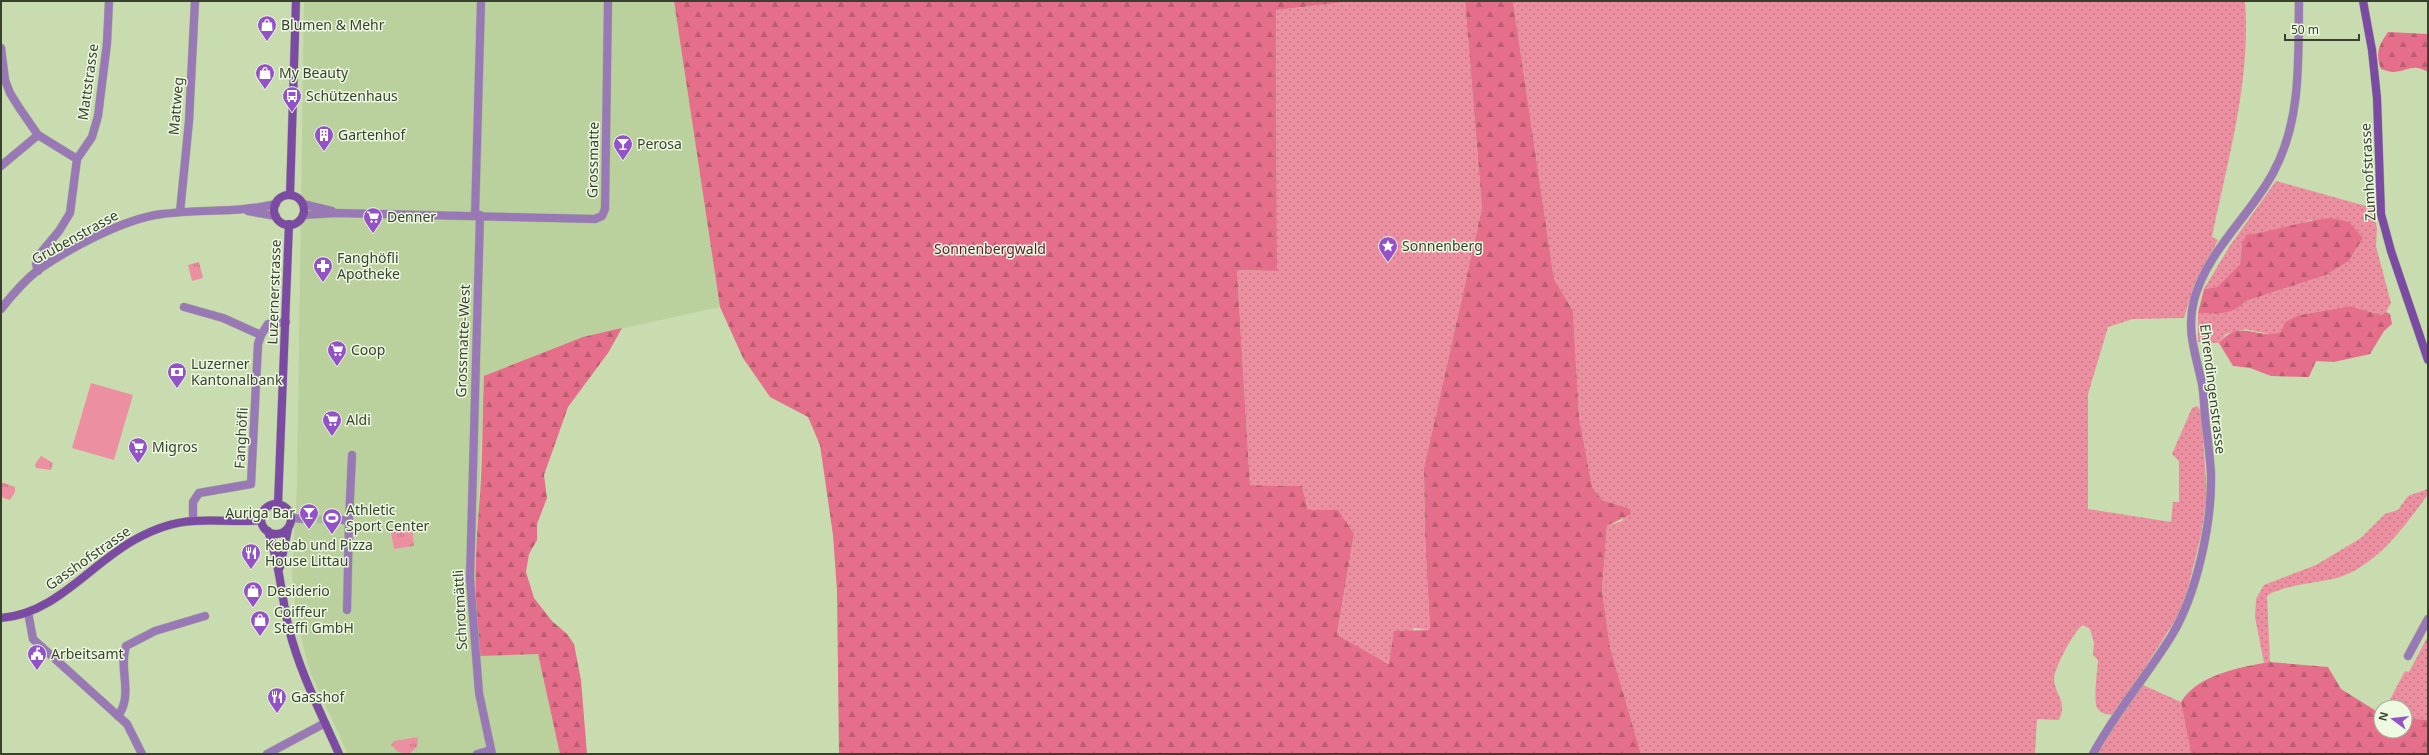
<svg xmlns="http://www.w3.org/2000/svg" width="2429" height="755" font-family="'Noto Sans',sans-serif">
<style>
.built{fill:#bad09d}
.grass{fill:url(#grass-dots)}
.forest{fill:url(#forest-firs)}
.park{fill:url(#park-tufts)}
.garden{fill:#ec8fa1}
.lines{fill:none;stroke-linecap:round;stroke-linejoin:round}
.street-tunnel{stroke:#abbd96;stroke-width:8;stroke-dasharray:8 4;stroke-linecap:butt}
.street-casing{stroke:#a8ba94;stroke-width:9}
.secondary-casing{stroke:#a8ba94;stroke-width:9}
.street{stroke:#9879b5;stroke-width:8}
.secondary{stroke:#7b4ba3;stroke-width:8}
.labels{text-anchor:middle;stroke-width:3;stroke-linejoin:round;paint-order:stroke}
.poi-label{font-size:14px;fill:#38402f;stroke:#eef9e2;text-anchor:start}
.street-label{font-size:14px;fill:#38402f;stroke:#eef9e2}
.park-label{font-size:14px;fill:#61162d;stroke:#eef9e2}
</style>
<defs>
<pattern id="grass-dots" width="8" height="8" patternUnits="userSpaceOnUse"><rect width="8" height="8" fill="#ec8fa1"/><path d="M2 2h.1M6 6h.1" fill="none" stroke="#c07684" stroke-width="1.8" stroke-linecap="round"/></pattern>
<pattern id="forest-firs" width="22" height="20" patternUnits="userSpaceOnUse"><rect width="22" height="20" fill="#e56e8a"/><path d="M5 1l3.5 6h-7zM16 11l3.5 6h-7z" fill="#bb5c71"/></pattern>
<pattern id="park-tufts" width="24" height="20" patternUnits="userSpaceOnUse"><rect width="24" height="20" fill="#ec8fa1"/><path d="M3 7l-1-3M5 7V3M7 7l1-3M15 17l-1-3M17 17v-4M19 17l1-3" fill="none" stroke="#c07684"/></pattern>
</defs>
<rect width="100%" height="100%" fill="#c8dcb0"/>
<path class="built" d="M304,1h370l46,306 -137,30 -99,40 -10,238 39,38 25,1 22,100h-212l-38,-82 -13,-51 -5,-45 5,-90z"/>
<g class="grass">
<path d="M1355,1h110l17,207 -58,260 1,68 5,94 -16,-2 -24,36 -53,-28 17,-101 -46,-25 -6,-24 -52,-1 -13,-215 40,1 -1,-261z"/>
<path d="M1513,1h732c6,80 -17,158 -33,236l6,3 -24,45 -10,33 -51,1 -25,8 -20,67v115l83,13 2,-20h6v-41l-7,-7 20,-46 5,-2 4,5 6,83 -6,41 -13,53 -9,26 -43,68 -24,33c-5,-1 -11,-1 -14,-6 -6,-7 0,-39 0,-49l-5,-5 1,-12 -4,-14 -7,-4c-9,5 -29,44 -29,54 1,17 14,22 5,41l-22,-1 -2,35h-394l-31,-107 -8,-57 5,-64 15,-5 6,-13 -26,-8 -10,-13 -13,-71 -6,-105 -19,-32z"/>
<path d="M2276,181l97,27 4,21 -1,17 15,57 -5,9 -5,3 -31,-9 -50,9 -19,17 -8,3 -28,-6 -19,5 -7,9 -21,-1v-29c14,1 39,-1 48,-12l80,-26 23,-14 14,-23 -52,-18 -41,13 -15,1 -13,10 -2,20 -23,23 -13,2 25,-42z"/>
<path d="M2428,489v5c-22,31 -51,71 -88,83 -19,6 -60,8 -73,19l3,66 -6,1 -9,-46 1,-18 8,-14 52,-20 45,-27 24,-24 13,-4 10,-14z"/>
<path d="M2428,636v84l-23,-2v-11h-19l19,-36 4,1z"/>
<path d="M2143,685l38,17 10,52h-95l6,-13z"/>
</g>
<g class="forest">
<path d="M674,1h681l-79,9 1,261 -40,-1 13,215 52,1 6,24h30l16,24 -17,101 52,29 5,-33 36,-1 -5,-94 -1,-68 58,-260 -17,-207h48l41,278 19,32 6,105 13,71 10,13 26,8 3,6 -24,12 -5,64 8,57 31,107h-802l-2,-163 -4,-56 -13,-90 -12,-28 -38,-20 -27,-39 -23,-51z"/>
<path d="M2388,32l40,2v38c-16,-9 -19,-1 -34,0 -4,0 -9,-2 -13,-3 -6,-16 -2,-24 7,-37z"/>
<path d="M2331,218l18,4 14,16 -14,23 -23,14 -80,26c-12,14 -31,13 -48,12l6,-24 13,-2 23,-23 2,-20 4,-9c29,-4 56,-14 85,-17z"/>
<path d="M2350,306l31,9 5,-3 4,2 2,10 -8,7 -14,23 -36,8 -18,-1 -7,16 -38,-1 -21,-8 -17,-2 -14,-23c22,-26 38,-2 62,-11l4,-10 15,-7z"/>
<path d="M622,328l-14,25 -40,54 -24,68 3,23 -10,26v16l-8,14 -3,18 8,26 18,23 15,13 7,10 7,36 6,74h-27l-22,-100 -60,2c-4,-50 -3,-99 1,-149 4,-43 3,-87 5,-131l99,-39z"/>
<path d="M2270,662l58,5 13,22 40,25v17h24v-13l23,2v34h-237l-10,-52c16,-27 59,-35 89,-40z"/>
</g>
<g class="park">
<path d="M199,262l4,16 -11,3 -4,-16z"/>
<path d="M41,456l12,7 -2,7 -15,-2 -1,-4z"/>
<path d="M1,482l14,5v5l-5,8 -9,-3z"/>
<path d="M412,529l2,17 -20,3 -3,-17z"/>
<path d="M418,737l-1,10 -8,7 -11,-2 -7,-7 3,-4z"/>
</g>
<path class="garden" d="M91,383l42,12 -19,65 -42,-12z"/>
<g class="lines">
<path class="street-tunnel" d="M305,519l38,1"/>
<g class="street-casing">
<g id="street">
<path d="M1,48l4,32 5,13 10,16 18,26 39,24"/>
<path d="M1,166l37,-31"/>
<path d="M303,204l29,7"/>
<path d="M248,211l28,5"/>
<path d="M180,212l9,-91 6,-120"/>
<path d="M303,215l33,-2 259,6 7,-3 3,-7 3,-208"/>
<path d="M475,215l6,-214"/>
<path d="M480,215l-10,363 9,115 13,61"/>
<path d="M38,271l-2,-7 3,-9 20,-24 11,-18 7,-54 15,-22 6,-21 9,-73 2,-42"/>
<path d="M184,307l39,11 38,17"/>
<path d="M1,309c11,-14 23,-28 37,-39 32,-22 85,-51 124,-56 38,-5 76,-1 114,-10"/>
<path d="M291,518l14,1"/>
<path d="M343,520l6,1 3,-66"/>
<path d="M193,521v-19l6,-9 52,-9 7,-140 3,-9 7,-11 18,-2"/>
<path d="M347,610l2,-89"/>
<path d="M28,612l5,27 94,85 15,30"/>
<path d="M2408,656l20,-37"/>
<path d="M118,716c16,-22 0,-47 8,-70l29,-15 50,-15"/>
<path d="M267,754l58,-31"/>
<path d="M477,754l14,-4"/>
<path d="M2093,754c23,-43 54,-78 79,-119 25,-42 40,-112 39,-161 -1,-19 -4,-38 -6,-57 -1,-11 -1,-22 -3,-33 -6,-29 -16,-53 -8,-84 13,-49 56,-84 79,-127 29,-53 25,-114 26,-172"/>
</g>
</g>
<g class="secondary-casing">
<g id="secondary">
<path d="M2363,1l9,49 5,48 4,116 10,37 37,109"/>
<path d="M290,195l6,-194"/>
<circle cx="289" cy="210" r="15"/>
<path d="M278,504l11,-280"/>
<circle cx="276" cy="519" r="15"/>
<path d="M268,531c12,32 13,65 21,98 11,44 32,84 50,125"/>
<path d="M280,567l8,-38"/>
<path d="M1,618c55,-4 90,-55 135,-79 18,-10 38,-17 58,-18 23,-2 45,2 67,-1"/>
</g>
</g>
<use href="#street" class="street"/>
<use href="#secondary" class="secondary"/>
</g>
<defs>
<g id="shop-pin" transform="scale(1)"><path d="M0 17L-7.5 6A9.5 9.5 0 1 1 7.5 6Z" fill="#9452c8" stroke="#eef9e2"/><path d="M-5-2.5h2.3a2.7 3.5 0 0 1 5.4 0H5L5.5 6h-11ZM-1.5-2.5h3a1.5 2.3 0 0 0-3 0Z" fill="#fff"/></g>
<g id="bus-pin" transform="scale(1)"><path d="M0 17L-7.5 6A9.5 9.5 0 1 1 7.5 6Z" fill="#9452c8" stroke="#eef9e2"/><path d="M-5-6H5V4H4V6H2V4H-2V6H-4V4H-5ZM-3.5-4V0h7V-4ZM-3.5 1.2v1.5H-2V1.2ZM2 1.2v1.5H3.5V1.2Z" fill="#fff"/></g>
<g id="building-pin" transform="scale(1)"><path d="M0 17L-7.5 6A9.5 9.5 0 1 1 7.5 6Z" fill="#9452c8" stroke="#eef9e2"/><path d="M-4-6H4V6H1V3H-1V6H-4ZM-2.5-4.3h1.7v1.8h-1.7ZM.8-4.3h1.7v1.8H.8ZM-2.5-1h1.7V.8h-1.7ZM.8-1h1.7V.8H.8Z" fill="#fff"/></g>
<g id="bar-pin" transform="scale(1)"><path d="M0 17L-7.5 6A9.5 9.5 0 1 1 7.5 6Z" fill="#9452c8" stroke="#eef9e2"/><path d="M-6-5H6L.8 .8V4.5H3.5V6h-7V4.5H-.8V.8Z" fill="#fff"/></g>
<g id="supermarket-pin" transform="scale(1)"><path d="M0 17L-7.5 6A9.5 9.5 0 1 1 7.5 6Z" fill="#9452c8" stroke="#eef9e2"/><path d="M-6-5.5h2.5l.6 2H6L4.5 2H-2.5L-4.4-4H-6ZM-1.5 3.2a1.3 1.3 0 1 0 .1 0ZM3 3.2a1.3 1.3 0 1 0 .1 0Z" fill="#fff"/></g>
<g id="sight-pin" transform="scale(1)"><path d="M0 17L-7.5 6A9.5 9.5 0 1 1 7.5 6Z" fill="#9452c8" stroke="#eef9e2"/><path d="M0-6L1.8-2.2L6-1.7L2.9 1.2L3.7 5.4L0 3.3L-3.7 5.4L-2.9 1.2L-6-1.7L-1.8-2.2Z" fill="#fff"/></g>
<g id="pharmacy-pin" transform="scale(1)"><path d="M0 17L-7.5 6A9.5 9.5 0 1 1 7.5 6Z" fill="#9452c8" stroke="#eef9e2"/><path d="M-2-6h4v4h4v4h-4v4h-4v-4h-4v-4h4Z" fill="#fff"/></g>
<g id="bank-pin" transform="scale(1)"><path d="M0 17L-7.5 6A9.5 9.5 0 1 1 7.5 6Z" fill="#9452c8" stroke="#eef9e2"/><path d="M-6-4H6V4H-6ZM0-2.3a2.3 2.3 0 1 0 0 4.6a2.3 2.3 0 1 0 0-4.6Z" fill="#fff"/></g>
<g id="stadium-pin" transform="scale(1)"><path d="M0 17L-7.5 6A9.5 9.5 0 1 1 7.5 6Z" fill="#9452c8" stroke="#eef9e2"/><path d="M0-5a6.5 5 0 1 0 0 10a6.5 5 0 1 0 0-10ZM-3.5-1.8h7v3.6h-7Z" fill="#fff"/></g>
<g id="restaurant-pin" transform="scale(1)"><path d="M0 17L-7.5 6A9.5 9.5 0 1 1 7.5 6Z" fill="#9452c8" stroke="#eef9e2"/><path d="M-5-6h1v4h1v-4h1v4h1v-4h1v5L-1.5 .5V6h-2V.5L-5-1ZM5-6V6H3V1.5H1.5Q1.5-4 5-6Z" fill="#fff"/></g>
<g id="civic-pin" transform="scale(1)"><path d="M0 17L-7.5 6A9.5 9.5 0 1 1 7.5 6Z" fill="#9452c8" stroke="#eef9e2"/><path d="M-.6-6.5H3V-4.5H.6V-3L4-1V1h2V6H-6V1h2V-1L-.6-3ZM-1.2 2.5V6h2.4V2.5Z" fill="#fff"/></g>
</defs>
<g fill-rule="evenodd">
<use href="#shop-pin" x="267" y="25"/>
<use href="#shop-pin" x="265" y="73"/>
<use href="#bus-pin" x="292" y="96"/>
<use href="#building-pin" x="324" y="135"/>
<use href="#bar-pin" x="623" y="144"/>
<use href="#supermarket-pin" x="373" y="217"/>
<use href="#sight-pin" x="1388" y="246"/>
<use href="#pharmacy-pin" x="323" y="266"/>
<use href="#supermarket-pin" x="337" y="350"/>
<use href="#bank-pin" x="177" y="372"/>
<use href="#supermarket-pin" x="332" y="420"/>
<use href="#supermarket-pin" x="138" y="447"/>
<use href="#bar-pin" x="309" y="513"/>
<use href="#stadium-pin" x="332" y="518"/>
<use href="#restaurant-pin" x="251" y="553"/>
<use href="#shop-pin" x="253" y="591"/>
<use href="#shop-pin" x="260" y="620"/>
<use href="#civic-pin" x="37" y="654"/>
<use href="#restaurant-pin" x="277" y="697"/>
</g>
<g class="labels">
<g class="poi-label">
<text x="281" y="30">Blumen &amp; Mehr</text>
<text x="279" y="78">My Beauty</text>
<text x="306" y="101">Schützenhaus</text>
<text x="338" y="140">Gartenhof</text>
<text x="637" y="149">Perosa</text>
<text x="387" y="222">Denner</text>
<text x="1402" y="251">Sonnenberg</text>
<text x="337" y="263">Fanghöfli<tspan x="337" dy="16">Apotheke</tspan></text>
<text x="351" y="355">Coop</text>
<text x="191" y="369">Luzerner<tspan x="191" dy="16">Kantonalbank</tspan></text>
<text x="346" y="425">Aldi</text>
<text x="152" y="452">Migros</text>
<text x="346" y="515">Athletic<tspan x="346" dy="16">Sport Center</tspan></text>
<text x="295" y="518" text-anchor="end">Auriga Bar</text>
<text x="265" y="550">Kebab und Pizza<tspan x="265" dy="16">House Littau</tspan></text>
<text x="267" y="596">Desiderio</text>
<text x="274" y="617">Coiffeur<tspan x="274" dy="16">Steffi GmbH</tspan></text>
<text x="51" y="659">Arbeitsamt</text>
<text x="291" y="702">Gasshof</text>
</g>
<g class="street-label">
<text transform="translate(88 82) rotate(-82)" y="5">Mattstrasse</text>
<text transform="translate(176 106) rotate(-85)" y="5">Mattweg</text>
<text transform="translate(593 160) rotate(-89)" y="5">Grossmatte</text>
<text transform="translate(2368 172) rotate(-93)" y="5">Zumhofstrasse</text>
<text transform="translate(75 237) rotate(-29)" y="5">Grubenstrasse</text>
<text transform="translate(274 292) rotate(-88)" y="5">Luzernerstrasse</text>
<text transform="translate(463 341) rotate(-88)" y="5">Grossmatte-West</text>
<text transform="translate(2213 389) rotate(83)" y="5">Ehrendingenstrasse</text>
<text transform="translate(241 438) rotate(-87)" y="5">Fanghöfli</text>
<text transform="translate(88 558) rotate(-35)" y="5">Gasshofstrasse</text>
<text transform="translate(460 610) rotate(-93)" y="5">Schrotmättli</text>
</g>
<g class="park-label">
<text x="990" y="254">Sonnenbergwald</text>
</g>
</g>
<rect width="2429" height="755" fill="none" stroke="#38402f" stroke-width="4"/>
<g transform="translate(2393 719) rotate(285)"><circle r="19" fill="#eef9e2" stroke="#a5af9a"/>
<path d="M0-3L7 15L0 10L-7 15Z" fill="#9452c8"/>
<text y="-6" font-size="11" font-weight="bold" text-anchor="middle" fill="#38402f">N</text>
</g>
<path d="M2285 34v6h74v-6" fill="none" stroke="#38402f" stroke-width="2"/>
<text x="2291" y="34" font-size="12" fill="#38402f" stroke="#eef9e2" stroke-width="3" paint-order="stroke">50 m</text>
</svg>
